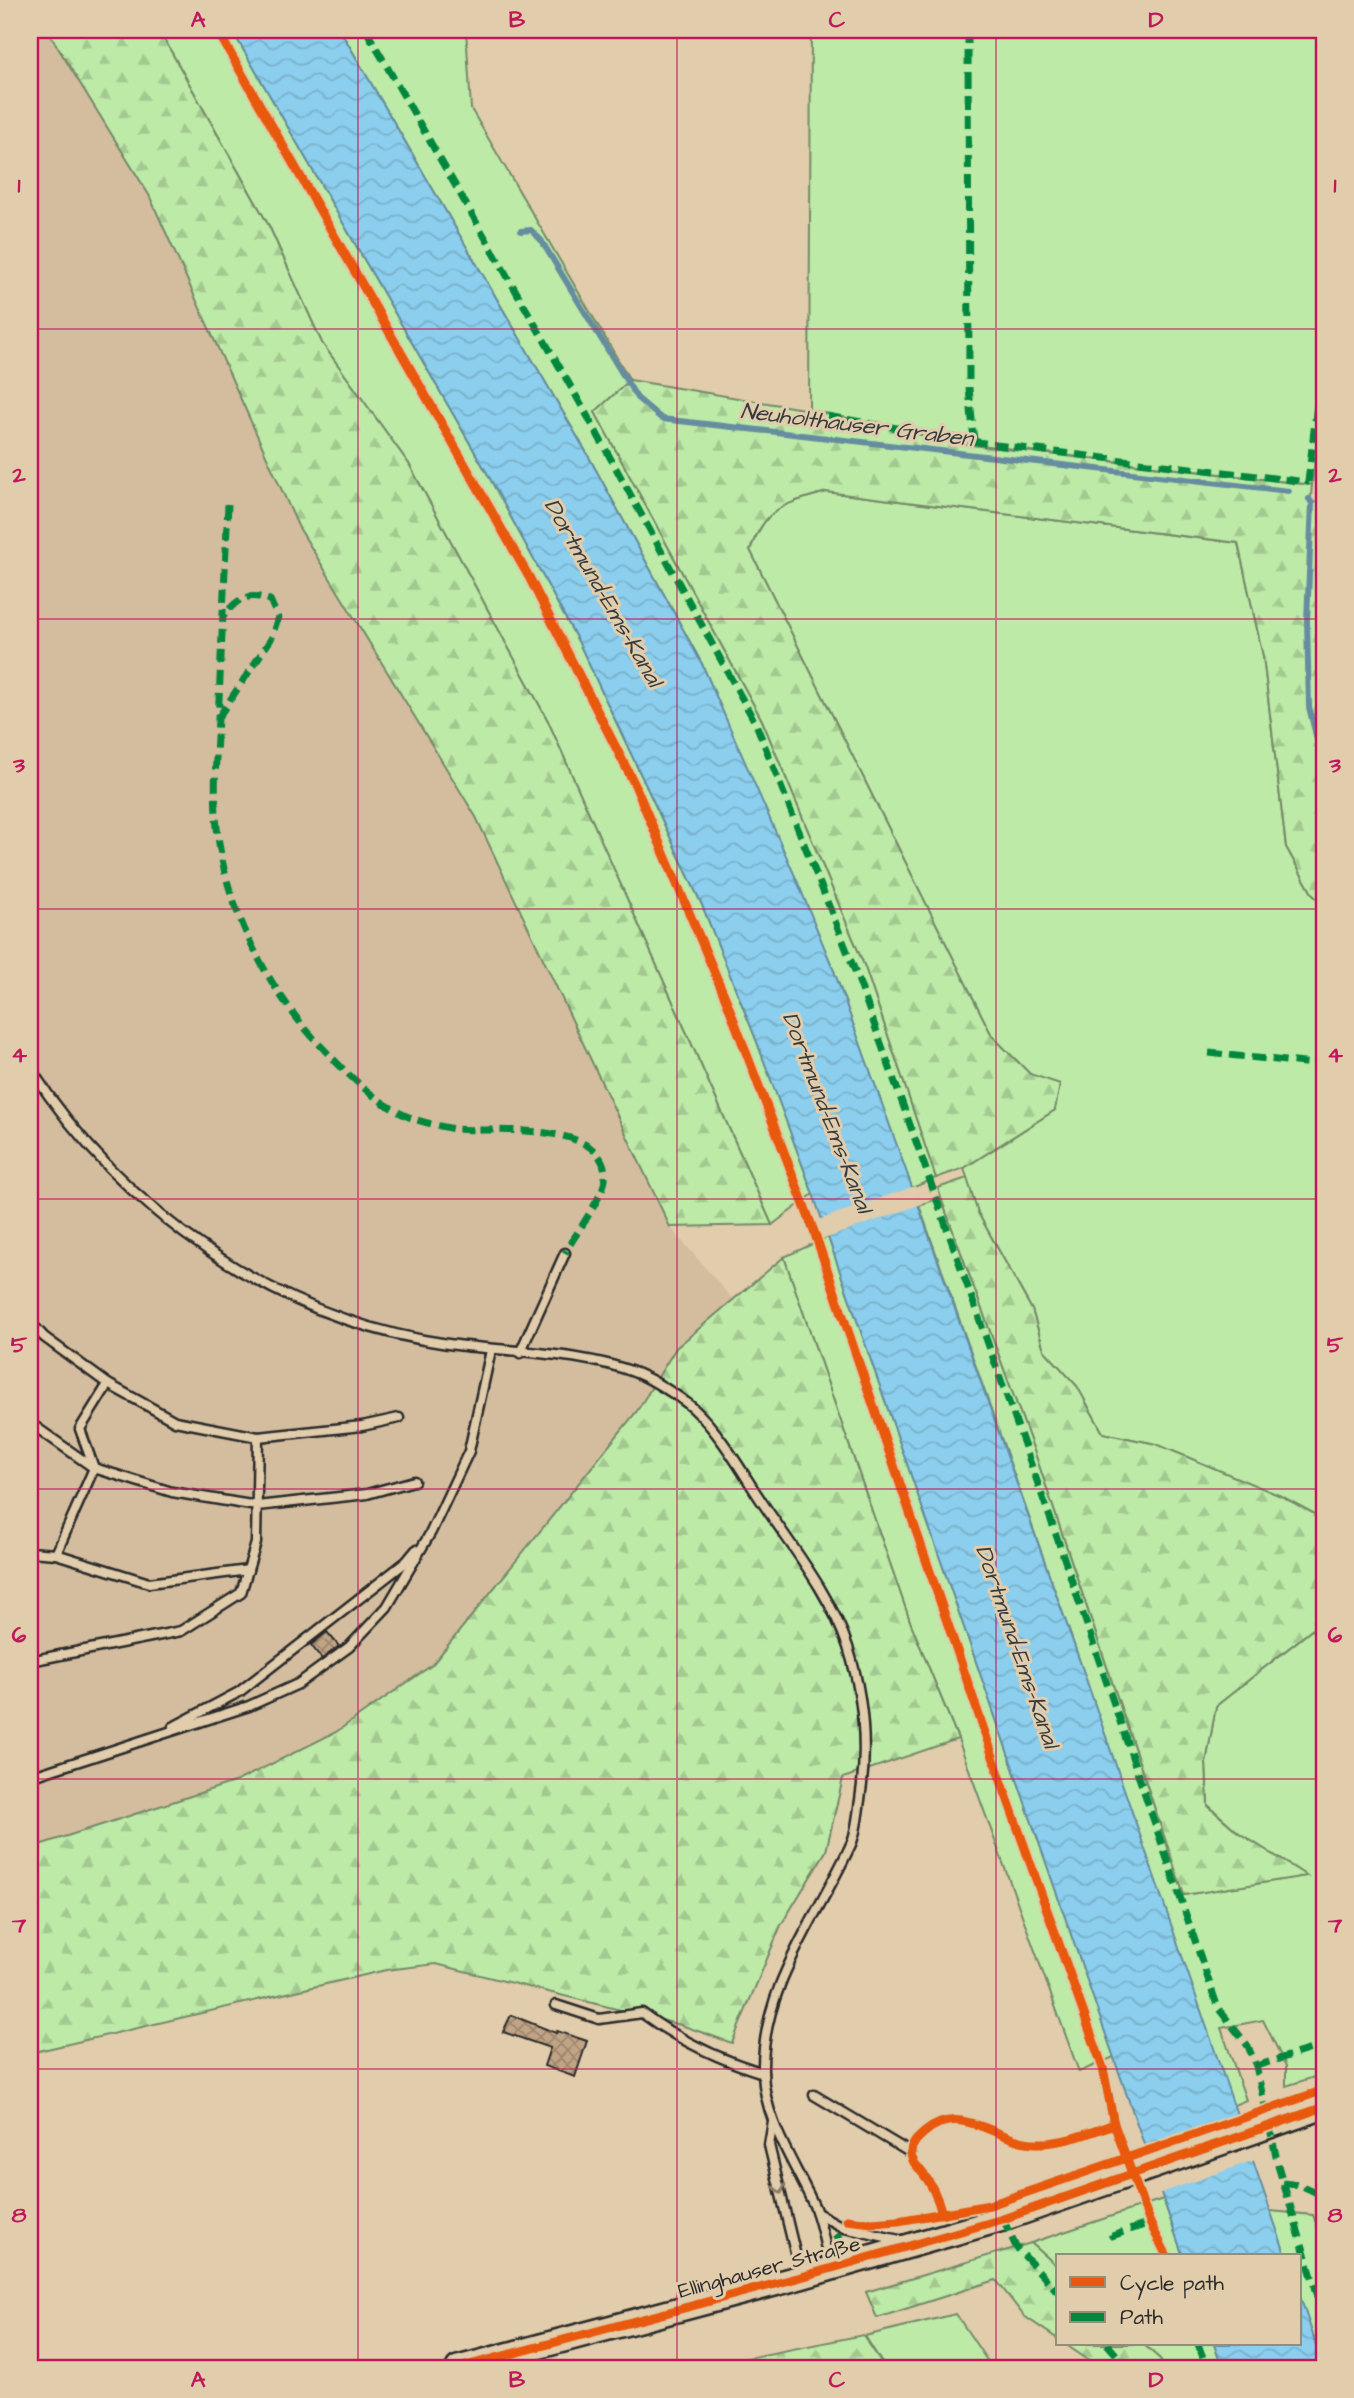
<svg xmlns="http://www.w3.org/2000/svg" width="1354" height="2398" font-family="'Architects Daughter',sans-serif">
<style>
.built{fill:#d4bd9e}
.grass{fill:#bdeaa7;stroke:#748a69;stroke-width:2}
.forest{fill:url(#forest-firs);stroke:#748a69;stroke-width:2}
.water{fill:url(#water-waves);stroke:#658d9f;stroke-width:2}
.pier{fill:#e1ccab}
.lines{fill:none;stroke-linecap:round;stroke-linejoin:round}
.stream{stroke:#658d9f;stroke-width:6}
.building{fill:url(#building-cross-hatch);stroke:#2b2b2b;stroke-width:2}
.lane-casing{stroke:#2b2b2b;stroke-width:13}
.secondary-casing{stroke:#2b2b2b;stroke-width:28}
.lane{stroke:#e1ccab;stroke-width:8}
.secondary{stroke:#e1ccab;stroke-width:23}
.quiet{stroke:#00873e;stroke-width:7;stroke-dasharray:14 7;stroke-linecap:butt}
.cycleway-casing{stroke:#e1ccab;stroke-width:13}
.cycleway{stroke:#e8590c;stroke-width:9}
.oneway{stroke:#867c6b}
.grid{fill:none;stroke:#c2185b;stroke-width:2;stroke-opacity:0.55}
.labels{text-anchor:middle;stroke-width:6;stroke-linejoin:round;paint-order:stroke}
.street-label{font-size:21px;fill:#2b2b2b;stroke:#e1ccab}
.water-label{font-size:23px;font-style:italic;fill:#353b3e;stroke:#e1ccab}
.neatline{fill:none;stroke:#c2185b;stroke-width:2.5}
.grid-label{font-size:23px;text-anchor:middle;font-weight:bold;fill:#c2185b}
</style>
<defs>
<pattern id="forest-firs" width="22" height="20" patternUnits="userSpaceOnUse" patternTransform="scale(1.75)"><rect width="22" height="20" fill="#bdeaa7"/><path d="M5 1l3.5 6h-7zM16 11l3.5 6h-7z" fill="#a3c990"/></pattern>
<pattern id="water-waves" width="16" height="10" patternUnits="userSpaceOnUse" patternTransform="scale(1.75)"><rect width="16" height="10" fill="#8bceed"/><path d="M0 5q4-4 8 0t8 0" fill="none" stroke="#78b1cb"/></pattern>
<pattern id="building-cross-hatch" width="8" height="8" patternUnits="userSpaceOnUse" patternTransform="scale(1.75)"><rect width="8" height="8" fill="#c1a485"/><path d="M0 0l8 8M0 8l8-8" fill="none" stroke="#9d866d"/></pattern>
</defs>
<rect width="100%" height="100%" fill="#e1ccab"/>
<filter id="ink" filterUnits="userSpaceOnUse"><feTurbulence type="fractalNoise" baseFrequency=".0143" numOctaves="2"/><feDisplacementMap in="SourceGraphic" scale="14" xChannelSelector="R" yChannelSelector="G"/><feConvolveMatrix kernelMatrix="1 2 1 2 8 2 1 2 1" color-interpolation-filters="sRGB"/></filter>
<g filter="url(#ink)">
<path class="built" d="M30,30h17l102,165 149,331 178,291 194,410 64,74 -58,47 -39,63 -205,254 -96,67 -99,49 -207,67z"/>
<g class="grass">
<path d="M159,30h73l255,443 92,170 123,262 55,137 56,152 -41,31 -224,-504 -139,-257 -87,-121 -53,-117z"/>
<path d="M340,30h126l5,79 159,271 -35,32 167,308 103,247 71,211 -24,10 -78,-217 -132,-307 -117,-214z"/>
<path d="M811,30h513v353l-12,102 -340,-41 -163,-34z"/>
<path d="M826,492l412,51 25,113 23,191 27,48 11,9v615l-41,-22 -127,-53 -53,-11 -26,-47 -33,-36 -12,-40 -54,-97 -14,-45 91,-58 -25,-36 -38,-38 -242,-486c18,-46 31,-44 76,-58z"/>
<path d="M941,1198l95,258 148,439 122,-19 -67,-43 -31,-28 -2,-42 10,-57 108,-86v454l-38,12v-20l-23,-46 -42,8 25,72 -14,6 -153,-447 -160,-454z"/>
<path d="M828,1237l286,820 -35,15 -121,-333 -47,-115 -127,-367z"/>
<path d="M1163,2199l20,57h-125v11l-27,-24z"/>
<path d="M1270,2211l43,4 11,31v122l-24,-70v-42h-15z"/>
<path d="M956,2314l36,54h-107l-20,-32z"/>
<path d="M1143,2344h71l8,24h-58l-4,-9z"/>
</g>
<g class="forest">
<path d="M47,30h112l110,196 53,117 87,121 139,257 224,504 -102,2 -194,-410 -178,-291 -149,-331z"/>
<path d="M630,380l179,30 162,35 341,40 -2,21 14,-9v407l-11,-9 -27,-48 -23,-191 -25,-113 -412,-51c-43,13 -60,14 -76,58l242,486 38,38 30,10 -5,26 -91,58 -28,10 -71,-211 -103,-247 -167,-308z"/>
<path d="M967,1178l11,35 54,97 12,40 33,36 26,47 53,11 127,53 41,22v101l-108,86 -10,57 2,43 31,27 68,43 -123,19 -148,-439 -95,-258 -3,-10z"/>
<path d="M784,1257l127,367 47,115 -115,39 -17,73 -45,74 -49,118 -51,-18 -245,-61 -50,6 -356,83v-205l207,-67 99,-49 96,-67 205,-254 39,-63z"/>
<path d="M1031,2243l27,24v72l-34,-23 -28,-36 -119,38 -11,-26z"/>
<path d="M863,2335l22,33h-187z"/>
<path d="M1065,2344h78l17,15 4,9h-64z"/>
</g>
<g class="water">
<path d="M232,30h108l245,420 117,214 96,219 36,88 70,194 175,494 207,597h-103l-370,-1062 -56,-152 -55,-137 -123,-262 -92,-170z"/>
<path d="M1300,2296l24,72h-102l-8,-24h86z"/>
</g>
<g class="pier">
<path d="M915,1186l7,18 -98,35 -6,-19z"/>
<path d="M1238,2113l17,47 -97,34 -17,-48z"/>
</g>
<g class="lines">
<g class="stream">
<path d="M521,231l10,-1 10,10 96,158 25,21 627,72"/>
<path d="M1309,499l3,4 -5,117 2,87 15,61"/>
</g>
</g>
<g class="building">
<path d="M327,1632l12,14 -17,13 -11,-14z"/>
<path d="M511,2015l45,18 1,-2 30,10 -12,36 -31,-11 6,-18 -47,-16z"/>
</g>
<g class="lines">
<g class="lane-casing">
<g id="lane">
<path d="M30,1068c94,145 246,252 418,276 58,8 153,8 203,36 14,8 31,18 43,29 27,25 46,60 66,90 31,47 70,94 88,148 16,51 20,100 12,153 -2,13 -3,29 -8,42 -33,74 -91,144 -89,230 1,49 33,93 52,136 7,18 10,39 15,58"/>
<path d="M30,1322l14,15 64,47 67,37 83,16 104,-11 37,-8"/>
<path d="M520,1353l45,-100"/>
<path d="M30,1423l64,45 78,24 85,14 110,-12 47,-13"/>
<path d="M30,1552l26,2 93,29 99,-13"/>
<path d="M56,1554l38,-86 -14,-39 28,-45"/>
<path d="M30,1661l151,-30 60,-38 15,-50 2,-106"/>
<path d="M173,1727l66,-35 167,-130 10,-12"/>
<path d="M30,1777l219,-71 49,-22 51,-37 38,-40 44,-75 38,-81 22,-101"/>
<path d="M556,2005l43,14 43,-6c38,28 76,46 121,60"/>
<path d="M814,2095l97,58"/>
<path d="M773,2122l-4,23 32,132"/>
<path d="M817,2213l27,15 60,13"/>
</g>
</g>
<g class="secondary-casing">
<path id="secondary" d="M458,2368l343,-91 202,-58 321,-112"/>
</g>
<use href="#lane" class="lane"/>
<use href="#secondary" class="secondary"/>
<g class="quiet">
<path d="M366,30l217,378 173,316 101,252 196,550 165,482 30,38 8,20 23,103 45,147"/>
<path d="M968,30l1,358 5,53"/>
<path d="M1324,344l-16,138h16"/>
<path d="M827,416l169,29 312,37"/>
<path d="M228,504c-3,66 -6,131 -9,196 -2,42 -6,85 -2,127 7,77 50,162 102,217 26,28 59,62 95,75 13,4 28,8 41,10 38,4 154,-10 150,50 -1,17 -31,57 -40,74"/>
<path d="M218,718l53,-79 7,-21 -8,-18c-22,-8 -33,-2 -46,16"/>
<path d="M1209,1053l115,12"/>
<path d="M1256,2066l68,-21"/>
<path d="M1283,2183l17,2 24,11"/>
<path d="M1003,2219l13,28 42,45"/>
<path d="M1111,2234l1,2 38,-13"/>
<path d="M834,2240l7,-6"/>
<path d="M1107,2344l21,24"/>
<path d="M1198,2344l9,24"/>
</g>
<g class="cycleway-casing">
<g id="cycleway">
<path d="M217,30l312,547 106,208 92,217 88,232 189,555 99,279 11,56 36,99 17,33"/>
<path d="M942,2214c-4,-16 -10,-30 -21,-43 -4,-5 -10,-10 -10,-18 0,-9 7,-15 14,-21 37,-31 73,11 111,11 27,1 53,-10 78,-19"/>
<path d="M847,2220l25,3 26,-2 92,-16 334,-115"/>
<path d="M458,2368l343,-91 202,-58 321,-112"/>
</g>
</g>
<use href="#cycleway" class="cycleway"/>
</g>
<defs><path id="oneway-chevron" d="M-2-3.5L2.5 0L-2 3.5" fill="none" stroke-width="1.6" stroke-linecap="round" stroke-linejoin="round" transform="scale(1.75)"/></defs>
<use class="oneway" href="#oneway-chevron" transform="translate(780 2189) rotate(77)"/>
</g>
<path class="grid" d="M358,30v2338M677,30v2338M996,30v2338M30,329h1294M30,619h1294M30,909h1294M30,1199h1294M30,1489h1294M30,1779h1294M30,2069h1294"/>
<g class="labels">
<g class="street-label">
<text transform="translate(769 2267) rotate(-15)" y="7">Ellinghauser Straße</text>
</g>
<g class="water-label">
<text transform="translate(857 424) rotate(7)" y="8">Neuholthauser Graben</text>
<text transform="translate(604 592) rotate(60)" y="8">Dortmund-Ems-Kanal</text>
<text transform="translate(828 1112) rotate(69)" y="8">Dortmund-Ems-Kanal</text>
<text transform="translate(1018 1646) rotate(71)" y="8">Dortmund-Ems-Kanal</text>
</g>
</g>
<rect width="1354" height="2398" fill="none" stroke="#e1ccab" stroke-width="77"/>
<rect x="1056" y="2254" width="245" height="91" fill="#e1ccab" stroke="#988c78" stroke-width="2"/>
<rect x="1070" y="2277" width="35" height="10" fill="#e8590c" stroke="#988c78" stroke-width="2"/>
<text x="1120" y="2290" font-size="21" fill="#2b2b2b">Cycle path</text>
<rect x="1070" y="2312" width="35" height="10" fill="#00873e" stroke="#988c78" stroke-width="2"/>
<text x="1120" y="2324" font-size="21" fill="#2b2b2b">Path</text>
<rect x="38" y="38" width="1278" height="2322" class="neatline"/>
<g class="grid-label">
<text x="198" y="27">A</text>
<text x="517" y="27">B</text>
<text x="837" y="27">C</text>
<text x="1156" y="27">D</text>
<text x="19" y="192">1</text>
<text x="1335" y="192">1</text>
<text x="19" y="482">2</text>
<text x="1335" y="482">2</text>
<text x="19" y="772">3</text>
<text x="1335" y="772">3</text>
<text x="19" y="1062">4</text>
<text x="1335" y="1062">4</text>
<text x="19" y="1352">5</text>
<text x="1335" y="1352">5</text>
<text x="19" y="1642">6</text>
<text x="1335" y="1642">6</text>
<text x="19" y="1932">7</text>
<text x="1335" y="1932">7</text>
<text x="19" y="2222">8</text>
<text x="1335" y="2222">8</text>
<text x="198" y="2387">A</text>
<text x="517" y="2387">B</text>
<text x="837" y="2387">C</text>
<text x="1156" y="2387">D</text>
</g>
</svg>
